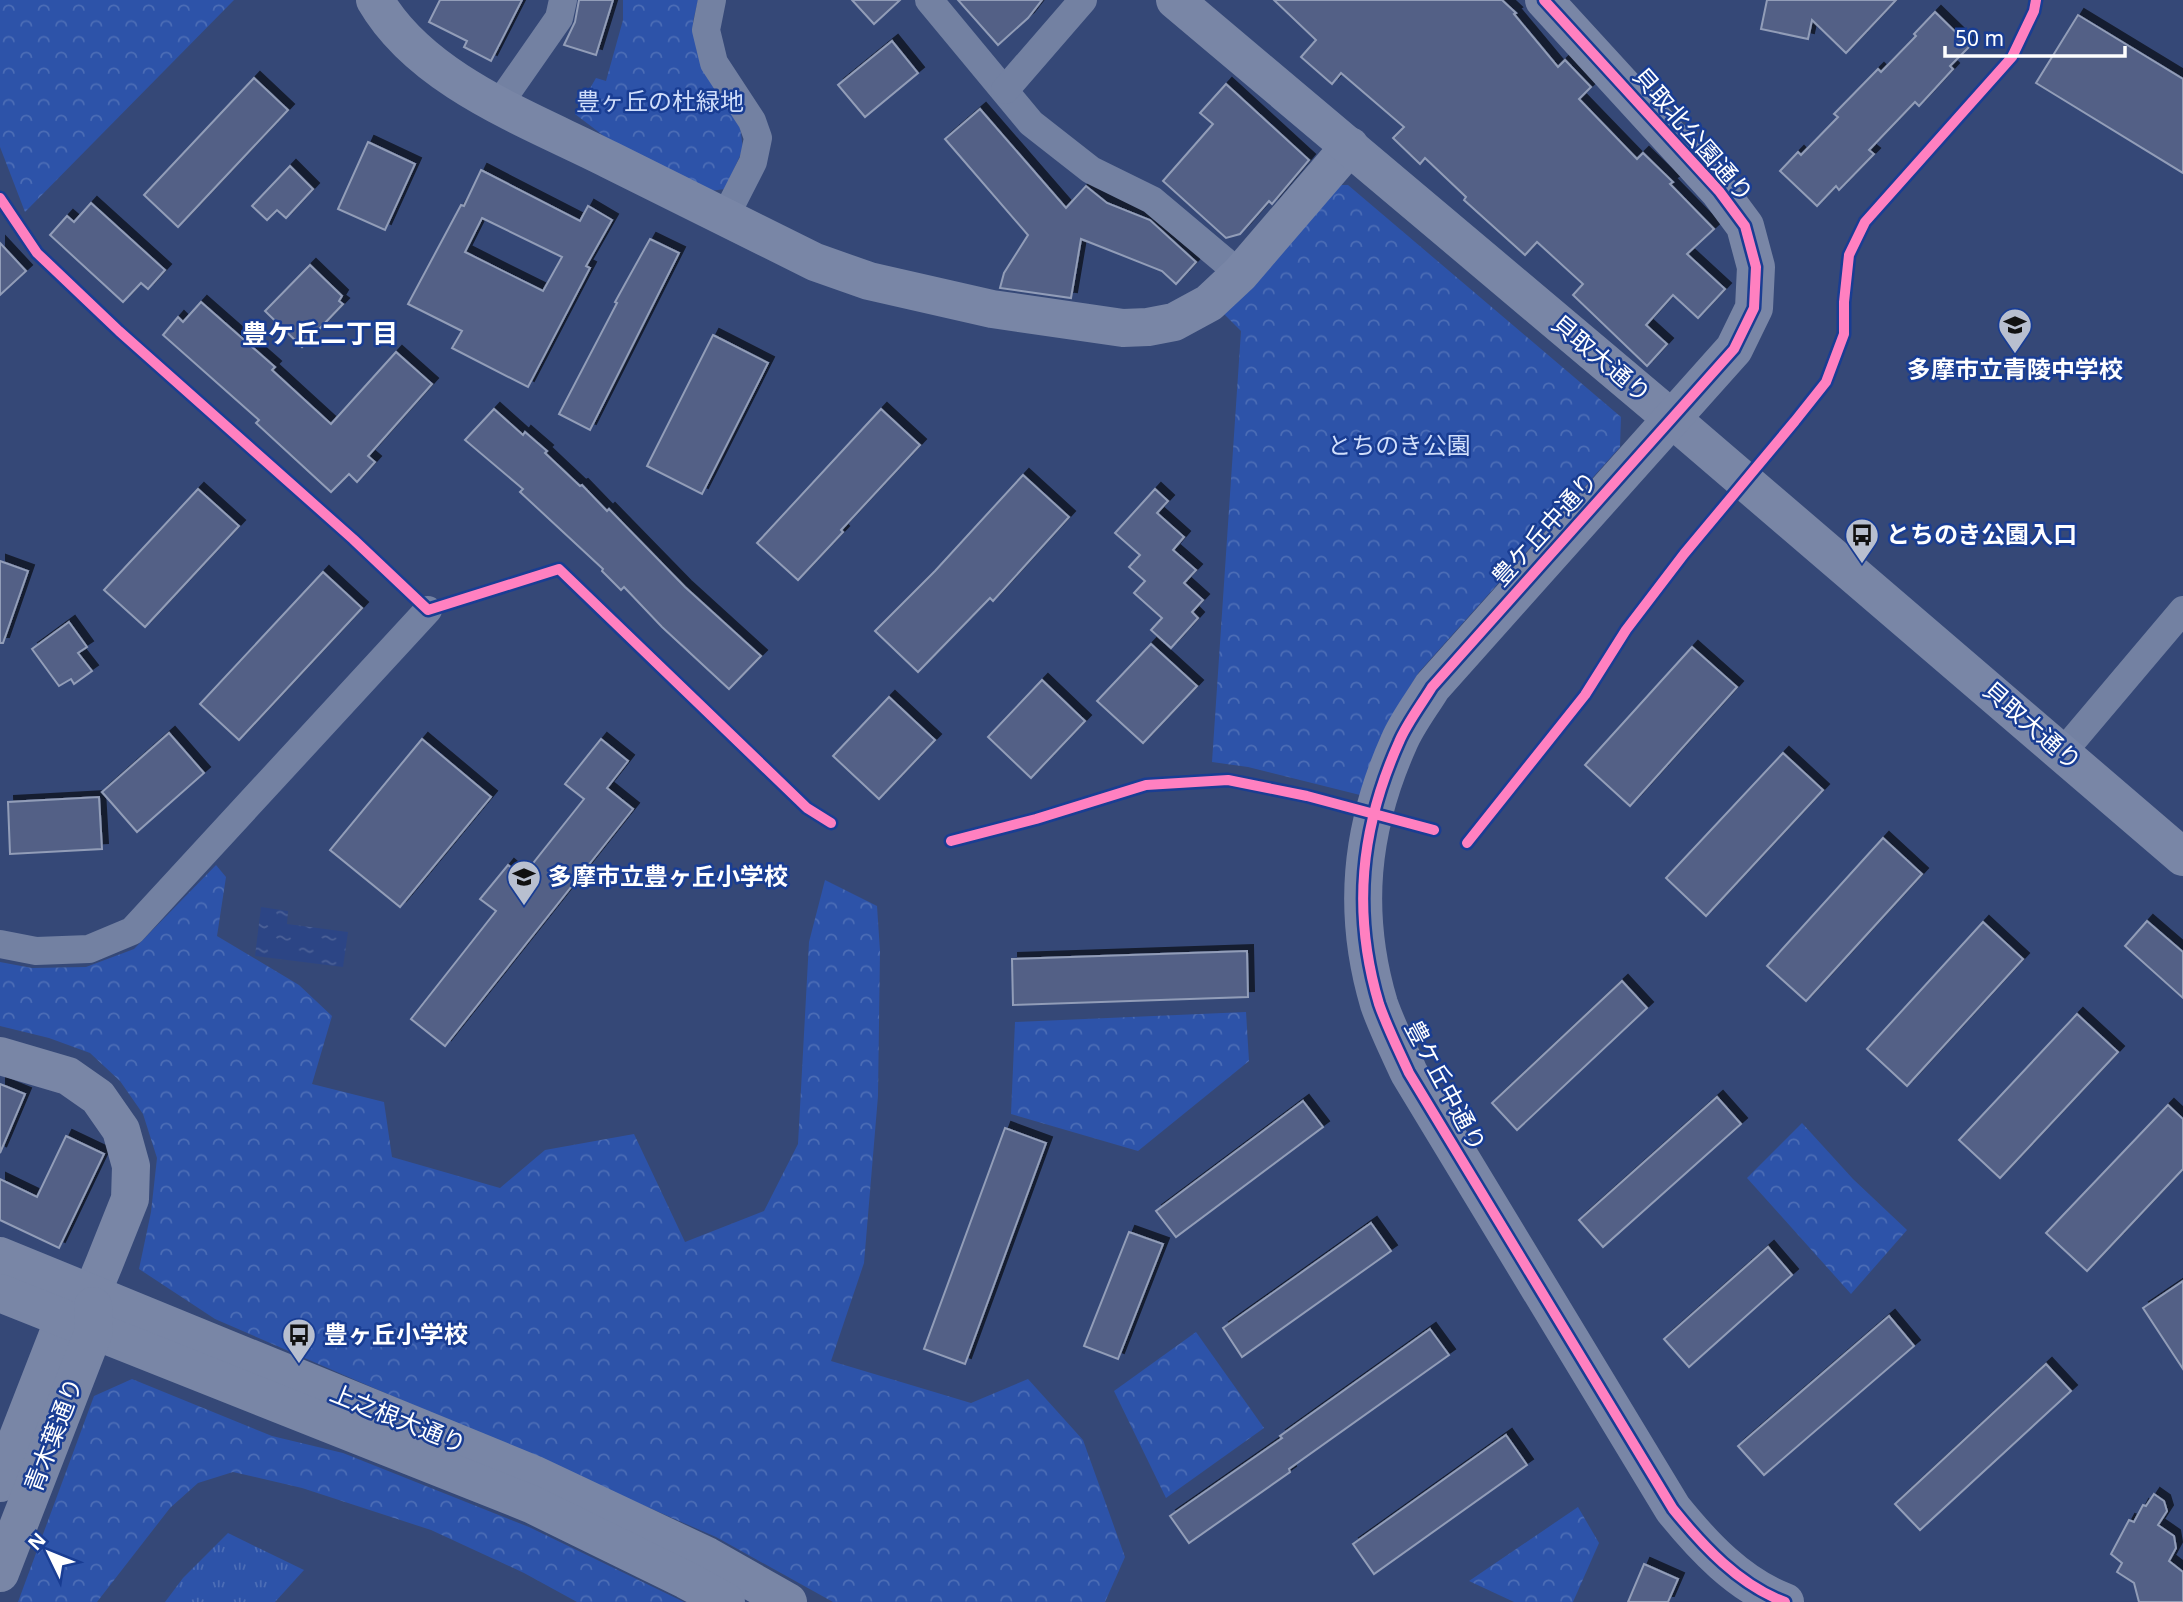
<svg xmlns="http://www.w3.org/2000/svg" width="2183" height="1602" font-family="'Noto Sans','Noto Sans JP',sans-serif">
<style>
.grass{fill:url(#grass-tufts)}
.forest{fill:url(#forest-crowns)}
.water{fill:url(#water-ripples)}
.building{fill:#526186;stroke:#929db8;stroke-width:2;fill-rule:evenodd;filter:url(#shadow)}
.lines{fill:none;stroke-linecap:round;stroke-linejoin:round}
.street{stroke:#7381a2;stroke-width:28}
.secondary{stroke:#7986a6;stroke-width:38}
.cycleway-casing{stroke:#193d93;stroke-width:15}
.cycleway{stroke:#ff80c0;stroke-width:10}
.labels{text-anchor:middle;stroke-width:5;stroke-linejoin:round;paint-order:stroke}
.park-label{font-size:24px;fill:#d0defb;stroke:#193d93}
.street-label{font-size:24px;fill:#fff;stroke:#193d93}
.poi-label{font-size:24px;font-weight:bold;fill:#fff;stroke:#193d93;text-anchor:start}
.neighbourhood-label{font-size:26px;font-weight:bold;fill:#fff;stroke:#193d93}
</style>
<defs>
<pattern id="grass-tufts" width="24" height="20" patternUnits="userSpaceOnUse" patternTransform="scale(1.75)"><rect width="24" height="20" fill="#2d53a9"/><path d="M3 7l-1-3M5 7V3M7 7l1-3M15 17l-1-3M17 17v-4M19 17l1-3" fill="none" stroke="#4c6db6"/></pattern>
<pattern id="forest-crowns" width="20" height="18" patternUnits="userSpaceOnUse" patternTransform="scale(1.75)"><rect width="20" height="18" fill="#2d53a9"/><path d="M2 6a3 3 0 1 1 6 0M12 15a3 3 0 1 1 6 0" fill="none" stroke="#4c6db6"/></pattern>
<pattern id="water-ripples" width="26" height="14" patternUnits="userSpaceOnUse" patternTransform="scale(1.75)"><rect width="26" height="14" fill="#2c4585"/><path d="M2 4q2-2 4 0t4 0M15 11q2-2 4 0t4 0" fill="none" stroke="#4c6197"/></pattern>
<filter id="shadow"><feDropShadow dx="6" dy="-6" stdDeviation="0" flood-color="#0009"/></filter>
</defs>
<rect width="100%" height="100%" fill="#354877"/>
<path class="grass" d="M228,1533l76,37 -29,32h-110l18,-24z"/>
<g class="forest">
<path d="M0,0h234l-209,212 -25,-65z"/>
<path d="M623,0h75l-5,22 4,30 43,74 3,23 -18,40 -15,2 -101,-51 -34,-26 21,-36 10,3 17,-61z"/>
<path d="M1330,185h18l273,232 -1,30 -201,225 -32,52 -27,71 -112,-28 -36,-5 29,-431 -20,-20z"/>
<path d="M216,865l10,12 -9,59 82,49 33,31 -20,68 72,18 8,55 108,31 45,-38 89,-16 51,108 79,-31 34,-67 11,-202 16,-62 52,26 3,45 -2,145 -14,167 -33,98 140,42 57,-24 55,61 42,117 -20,45h-272l-117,-65 -501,-218 -76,-50 12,-57 6,-54 -14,-44 -23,-33 -30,-28 -41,-15 -49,-12v-64l32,6 54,-1 48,-18z"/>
<path d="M1246,1012l3,49 -111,90 -127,-37 4,-92z"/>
<path d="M1802,1123l51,56 54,51 -56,64 -104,-116z"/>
<path d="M1196,1332l68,96 -98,70 -52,-107z"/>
<path d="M132,1379l140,57 71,17 186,74 155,75h-107l-53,-29 -93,-43 -129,-42 -69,-16 -35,11 -28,25 -73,94h-79l76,-206z"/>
<path d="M1578,1507l21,36 -26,59h-59l-45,-21z"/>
</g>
<path class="water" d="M261,907l27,4 -1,13 61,8 -5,35 -88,-11z"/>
<g class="building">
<path d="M440,0h82l-31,61 -27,-14 3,-6 -38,-19z"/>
<path d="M579,0h34l-17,55 -32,-10 11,-23z"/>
<path d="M852,0h48l-26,24z"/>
<path d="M958,0h84l-14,18 -30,27z"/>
<path d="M1274,0h228l14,13 -2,1 44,53 7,-7 26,27 -12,12 58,60 6,-6 30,29 -3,2 44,45 -27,25 38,35 -27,29 -25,-23 -27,30 21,19 -20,22 -74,-71 10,-11 -46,-42 -12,13 -61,-55 2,-3 -41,-39 -5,6 -27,-26 11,-11 -63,-54 -9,11 -31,-27 15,-17z"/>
<path d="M1767,0h129l-50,53 -34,-33 -4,19 -47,-10z"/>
<path d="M1935,12l35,34 -20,20 3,3 -34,37 -4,-4 -46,48 5,4 -35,36 -3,-4 -19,20 -37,-35 18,-19 3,3 37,-38 -4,-3 44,-45 3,3 35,-36 -2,-2z"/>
<path d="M2078,15l105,64v94l-147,-90z"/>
<path d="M892,41l26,32 -53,44 -27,-32z"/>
<path d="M254,78l34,32 -110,117 -34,-32z"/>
<path d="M1226,84l83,76 -37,44 -3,-3 -29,33 -14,4 -63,-57 50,-57 -13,-11z"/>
<path d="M980,109l86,99 20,-22 21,17 43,17 46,42 -20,22 -14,-13 -81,-32 -10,59 -71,-10 4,-15 24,-38 -83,-96z"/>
<path d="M368,142l47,22 -30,66 -47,-21z"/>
<path d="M290,166l23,23 -27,29 -9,-8 -10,10 -15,-14z"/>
<path d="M481,170l99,51 8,-15 24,14 -26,46 4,2 -62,119 -76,-39 10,-17 -54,-27 53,-99 3,1zM482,218l80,39 -19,34 -78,-39z"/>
<path d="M91,203l74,67 -17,19 -7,-6 -18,19 -73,-67 17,-19 7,6z"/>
<path d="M650,239l29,14 -89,177 -31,-16 58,-111 -2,-1z"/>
<path d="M0,243l26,28 -26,24z"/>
<path d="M310,265l32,31 -3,5 4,3 -41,43 -37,-36z"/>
<path d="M201,302l74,65 -3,3 59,54 65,-72 36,32 -64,72 7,6 -18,20 -8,-8 -18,18 -75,-69 3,-3 -96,-85 15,-18 5,5z"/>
<path d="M713,335l55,28 -66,131 -55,-28z"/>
<path d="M494,409l29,26 2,-3 22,19 -2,2 35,33 2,-1 25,26 2,-2 76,78 76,69 -32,33 -67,-62 -38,-40 -3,3 -19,-19 1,-2 -83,-77 3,-3 -58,-49z"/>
<path d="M881,409l39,36 -79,85 2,2 -45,48 -41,-37z"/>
<path d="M1023,475l46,42 -76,84 -3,-3 -72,74 -43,-41 60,-60z"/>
<path d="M198,489l41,37 -94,101 -41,-37z"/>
<path d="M1155,489l13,12 -11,12 27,24 -11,13 23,20 -12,13 19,17 -11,12 6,6 -27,30 -20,-18 11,-12 -28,-25 11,-12 -16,-14 11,-12 -25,-22z"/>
<path d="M0,561l28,10 -25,72h-3z"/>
<path d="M323,572l39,36 -123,132 -39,-36z"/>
<path d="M69,622l18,25 -9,6 14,18 -18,13 -3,-5 -12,7 -27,-37z"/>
<path d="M1151,644l46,42 -54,57 -46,-42z"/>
<path d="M1692,647l45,40 -107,119 -45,-41z"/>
<path d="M1042,680l43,41 -54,57 -43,-41z"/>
<path d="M889,697l46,43 -56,59 -46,-43z"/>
<path d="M169,733l35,40 -67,59 -35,-40z"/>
<path d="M422,739l69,58 -91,110 -70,-57z"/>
<path d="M601,739l27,22 -21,27 26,21 -188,237 -34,-27 85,-108 -16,-12 28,-34 14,12 62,-78 -19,-15z"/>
<path d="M1783,753l40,37 -117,126 -40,-38z"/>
<path d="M99,797l3,52 -92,5 -2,-52z"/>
<path d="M1883,838l39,36 -116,127 -39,-35z"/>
<path d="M2147,921l36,31v46l-58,-52z"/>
<path d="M1983,922l40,37 -116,127 -40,-37z"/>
<path d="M1247,951l1,46 -235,8 -1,-46z"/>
<path d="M1622,981l25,27 -130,122 -25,-27z"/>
<path d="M2077,1014l41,38 -118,126 -41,-38z"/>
<path d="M0,1084l25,10 -25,59z"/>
<path d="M1717,1097l24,27 -138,123 -24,-27z"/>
<path d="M1303,1101l20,26 -147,110 -20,-26z"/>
<path d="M2168,1105l15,14v50l-96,102 -41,-38z"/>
<path d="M1005,1128l41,15 -81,221 -41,-15z"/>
<path d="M66,1136l38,18 -45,94 -59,-28v-41l37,18z"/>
<path d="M1371,1223l20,28 -149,106 -19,-29z"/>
<path d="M1129,1232l34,12 -45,115 -34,-13z"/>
<path d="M1768,1247l24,28 -103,92 -25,-28z"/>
<path d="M2183,1281v88l-40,-61z"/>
<path d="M1889,1316l25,30 -150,129 -26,-29z"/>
<path d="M1430,1329l19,26 -160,114 1,3 -101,71 -19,-27 112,-78 -2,-2z"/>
<path d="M2046,1364l25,27 -151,139 -25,-26z"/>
<path d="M1506,1435l21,30 -153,109 -21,-30z"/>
<path d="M2154,1494l10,7 3,10 -9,14 16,11 2,12 -7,13 14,11v30h-44l-5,-19 -17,-11 5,-9 -11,-9 18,-34 5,2 9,-17 3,1z"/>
<path d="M1644,1564l34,15 -10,23h-40z"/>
</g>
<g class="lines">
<g class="street">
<path d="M712,0l-6,30 8,33 38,58 6,17 -5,24 -28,55"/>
<path d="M929,0l102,123 60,47 61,30 88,74"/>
<path d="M1005,90l78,-90"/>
<path d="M499,104l60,-86 4,-18"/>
<path d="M2063,752l120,-142"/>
<path d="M0,944l36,7 53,-2 43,-18 296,-321"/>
</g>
<g class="secondary">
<path d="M375,0c47,81 154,119 235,160 68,34 137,68 205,102l54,19 123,28 131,19 25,-1 26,-5 35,-19 31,-29 110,-128"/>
<path d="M1175,0l496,418 512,439"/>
<path d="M1544,0l175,191 26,35 11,41 -2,41 -20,41 -302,338c-11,18 -25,36 -33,55 -39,87 -47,171 -20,262 8,23 20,47 30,69l264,436c30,37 66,76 112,93"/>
<path d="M0,1056l68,20 30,21 23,33 10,36 -1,33 -26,65 -12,29 -28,26 -64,164"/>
<path d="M0,1256l533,218 174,82 81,46"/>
<path d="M0,1293l531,211 155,76 40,22"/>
<path d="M0,1573l94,-242 -1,-25"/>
</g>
<g class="cycleway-casing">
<g id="cycleway">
<path d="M1544,0l175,191 26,35 11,41 -2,41 -20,41 -302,338c-11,18 -25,36 -33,55 -39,87 -47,171 -20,262 8,23 20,47 30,69l264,436c30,37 66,76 112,93"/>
<path d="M0,198l37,55 82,78 234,208 75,71 131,-41 248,239 24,15"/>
<path d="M951,841l85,-22 110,-34 82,-5 79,16 127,34"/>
<path d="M1467,843l118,-148 41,-65 58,-76 111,-133 31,-39 18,-48v-32l5,-47 16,-33 147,-165 22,-46 2,-11"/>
</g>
</g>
<use href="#cycleway" class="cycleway"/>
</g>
<defs>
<g id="school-pin" transform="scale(1.75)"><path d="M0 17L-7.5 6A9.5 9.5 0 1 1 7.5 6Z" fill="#b8bfcf" stroke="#193d93"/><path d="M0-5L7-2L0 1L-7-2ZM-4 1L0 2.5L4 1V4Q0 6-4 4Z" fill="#111"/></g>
<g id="bus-pin" transform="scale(1.75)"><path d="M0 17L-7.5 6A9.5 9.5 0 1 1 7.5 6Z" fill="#b8bfcf" stroke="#193d93"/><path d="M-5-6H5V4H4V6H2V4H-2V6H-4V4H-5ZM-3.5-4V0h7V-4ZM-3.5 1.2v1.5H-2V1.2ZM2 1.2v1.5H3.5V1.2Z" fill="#111"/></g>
</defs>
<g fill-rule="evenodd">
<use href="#school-pin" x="2015" y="325"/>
<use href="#bus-pin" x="1862" y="535"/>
<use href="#school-pin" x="524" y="877"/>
<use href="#bus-pin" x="299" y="1335"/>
</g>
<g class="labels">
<g class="park-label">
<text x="660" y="110">豊ヶ丘の杜緑地</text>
<text x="1399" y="454">とちのき公園</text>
</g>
<g class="street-label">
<text transform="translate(1693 135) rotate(49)" y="8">貝取北公園通り</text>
<text transform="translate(1601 359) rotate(40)" y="8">貝取大通り</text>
<text transform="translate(1545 529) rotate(-48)" y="8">豊ケ丘中通り</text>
<text transform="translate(2032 726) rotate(41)" y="8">貝取大通り</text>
<text transform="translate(1445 1086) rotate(62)" y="8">豊ケ丘中通り</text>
<text transform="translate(398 1419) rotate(22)" y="8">上之根大通り</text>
<text transform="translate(54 1435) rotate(-69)" y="8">青木葉通り</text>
</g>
<g class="poi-label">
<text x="2015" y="378" text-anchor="middle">多摩市立青陵中学校</text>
<text x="1886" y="543">とちのき公園入口</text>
<text x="548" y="885">多摩市立豊ヶ丘小学校</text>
<text x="324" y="1343">豊ヶ丘小学校</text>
</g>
<g class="neighbourhood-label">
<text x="320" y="343">豊ケ丘二丁目</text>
</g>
</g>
<g transform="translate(49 1553) rotate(313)" stroke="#193d93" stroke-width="5" paint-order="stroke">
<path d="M0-5L12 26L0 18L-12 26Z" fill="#ffffff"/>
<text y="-10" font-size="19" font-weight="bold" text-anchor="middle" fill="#ffffff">N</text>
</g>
<path d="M1945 46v10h180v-10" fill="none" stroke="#ffffff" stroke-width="3.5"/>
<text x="1955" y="46" font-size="21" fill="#ffffff" stroke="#193d93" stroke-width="5" paint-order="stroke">50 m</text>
</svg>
